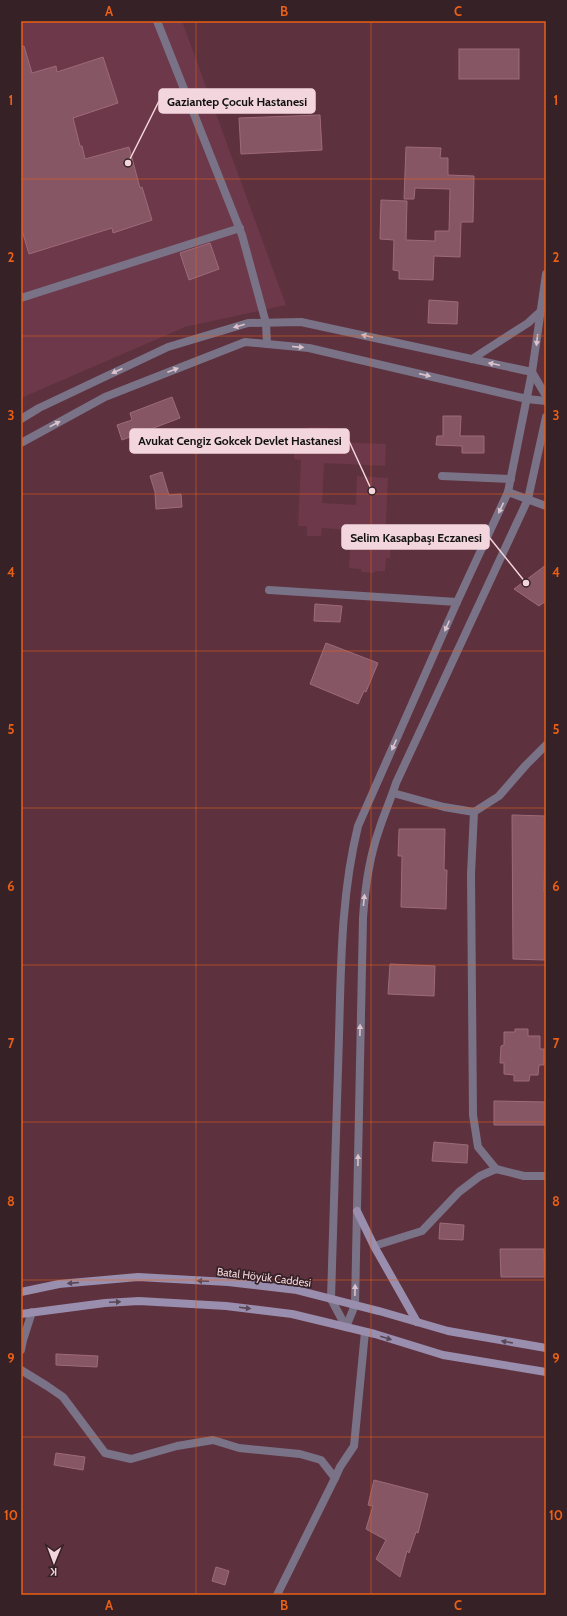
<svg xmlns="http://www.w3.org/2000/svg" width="567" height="1616" font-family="Cabin,sans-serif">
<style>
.built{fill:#6d3849}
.building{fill:#875664;stroke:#9d6a79}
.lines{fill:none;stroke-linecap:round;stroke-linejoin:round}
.service{stroke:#7a7387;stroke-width:8}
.minor{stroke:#7a7387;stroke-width:8}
.tertiary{stroke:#7a7387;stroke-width:8}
.secondary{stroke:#998ead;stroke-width:8}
.oneway{fill:#dbc2cc}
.oneway2{fill:#594756}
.grid{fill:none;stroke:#e95f16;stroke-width:1;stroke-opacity:0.55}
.labels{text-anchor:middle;stroke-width:3.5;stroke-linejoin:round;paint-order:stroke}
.street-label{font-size:11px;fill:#f3d6dd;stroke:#362127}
.leader{fill:none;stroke:#f3d6dd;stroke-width:1.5}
.callout-dot{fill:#f3d6dd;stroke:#362127;stroke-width:1.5}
.callout{fill:#f3d6dd;stroke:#f3d6dd;stroke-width:1.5}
.callout-label{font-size:12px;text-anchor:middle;font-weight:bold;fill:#111}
.neatline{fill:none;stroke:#e95f16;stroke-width:1.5}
.grid-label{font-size:13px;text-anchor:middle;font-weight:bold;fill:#e95f16}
</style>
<rect width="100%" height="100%" fill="#5e313f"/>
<g class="built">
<path d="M21,21h161l104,284 -101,22 -164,71z"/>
<path d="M309,427l22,1 -1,14 56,2 -1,22 -61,-3 -2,40 34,2 1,-29 31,2 -3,63 5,1v16h-4l-1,13h-10l-1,2 -13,-1v-3l-12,-1 2,-38 -29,-2 -1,8h-14v-10h-9l3,-66 -7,-1 1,-20h13z"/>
</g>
<g class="building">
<path d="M24,46l8,27 24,-7 1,6 46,-15 15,46 -45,15 7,28h2l3,13 44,-12 11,41 2,-1 10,33 -39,13 -1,-5 -83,26 -8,-27v-180z"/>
<rect x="459" y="49" width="60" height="30"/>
<path d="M320,115l2,35 -81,4 -2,-36z"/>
<path d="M406,147l35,1 -1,10h8v17l26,1 -1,46h-12l-1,35 -26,-1 -1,24 -34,-1v-8l-6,-1 1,-30 -14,-1 1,-39 26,1 -1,39 29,1v-10h14l1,-42 -35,-1 -1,11h-10z"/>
<path d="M210,243l9,26 -30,11 -9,-27z"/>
<path d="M429,300l29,2 -1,22 -29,-1z"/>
<path d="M172,397l8,21 -58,22 -5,-15 15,-5 -2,-7z"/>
<path d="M443,416h18l-1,20h24v17h-22v-7l-26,-1 1,-9h6z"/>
<path d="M162,472l7,23 12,-1 1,13 -26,2 -1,-17 -5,-16z"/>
<path d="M546,565v36l-7,5 -25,-17z"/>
<path d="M315,604l27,2 -2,16 -26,-1z"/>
<path d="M326,643l52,20 -12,29 -2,-1 -6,13 -48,-20z"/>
<path d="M512,815l34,1 -2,76h1v68l-32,-1z"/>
<path d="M399,829h46l-1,41h3l-1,39 -45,-2 1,-51h-4z"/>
<path d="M390,964l45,2 -1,30 -46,-2z"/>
<path d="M515,1029h13v7h12v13h4v16h-5l-1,10h-8l-1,6h-15v-6l-10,-1v-11h-4l1,-17 3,-1v-13h11z"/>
<path d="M494,1101l52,1v23h-52z"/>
<path d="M434,1142l34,3 -1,18 -35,-2z"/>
<path d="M440,1223l24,2 -1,15 -24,-1z"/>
<path d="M500,1249h44l1,28h-44z"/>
<path d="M56,1354l42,2 -1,11 -41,-2z"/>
<path d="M56,1453l29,4 -2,13 -29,-5z"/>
<path d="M374,1480l54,14 -10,39 -2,-1 -7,21 -2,-2 -7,26 -24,-18 10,-19 -20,-11 7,-23 -5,-1z"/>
<path d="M216,1567l13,4 -4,14 -13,-4z"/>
</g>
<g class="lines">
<g class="service">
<path d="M157,21l85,214 24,88 1,21"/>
<path d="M21,298l219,-70"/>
<path d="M442,476l69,3"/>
<path d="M269,590l188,12"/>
<path d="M21,1370l26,16 16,11 42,56 26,6 46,-13 36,-6 26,8 61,6 21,6 14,18 -58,117"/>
<path d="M335,1478l5,-11 14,-21 11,-114"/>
</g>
<g class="minor">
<path d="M508,492l38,14"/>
<path d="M393,793l51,14 30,5 25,-16 27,-31 20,-20"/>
<path d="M474,812l-3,62 2,241 5,32 18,22"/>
<path d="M374,1246l48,-15 37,-39 21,-16 16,-7 28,7h22"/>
</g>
<g class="tertiary">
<path d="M472,359l56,-36 12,-11"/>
<path d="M21,419l18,-11 129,-61 80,-24 53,-1 231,50 14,24"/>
<path d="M21,443l84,-46 140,-55 64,6 218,51 19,2"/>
<path d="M346,1327l-15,-28c3,-88 5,-175 8,-263 2,-71 2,-141 19,-210l99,-224 51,-110 24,-120 14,-98"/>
<path d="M346,1327l9,-22 8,-387c2,-30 6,-60 16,-88 5,-16 12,-31 17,-47l132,-284 18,-82"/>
<path d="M21,1350l2,-10 9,-28"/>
</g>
<g class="secondary">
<path d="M357,1211l17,35 43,76"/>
<path d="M21,1292l38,-8 79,-7 90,5 69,8 82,21 69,20 98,17"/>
<path d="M21,1314l84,-11 34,-2 87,5 66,8 83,20 68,21 103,17"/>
</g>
</g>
<defs><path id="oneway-solid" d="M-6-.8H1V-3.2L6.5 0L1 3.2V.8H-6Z"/></defs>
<g class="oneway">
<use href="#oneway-solid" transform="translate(239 326) rotate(164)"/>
<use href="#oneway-solid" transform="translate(367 336) rotate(-168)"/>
<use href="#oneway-solid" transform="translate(537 340) rotate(97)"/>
<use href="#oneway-solid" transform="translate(298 347) rotate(5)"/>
<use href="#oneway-solid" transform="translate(494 364) rotate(-168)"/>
<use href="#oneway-solid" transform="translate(173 370) rotate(-21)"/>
<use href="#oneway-solid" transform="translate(117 371) rotate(155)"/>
<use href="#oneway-solid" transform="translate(425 375) rotate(13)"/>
<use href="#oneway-solid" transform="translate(55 424) rotate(-28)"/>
<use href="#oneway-solid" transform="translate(501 508) rotate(115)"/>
<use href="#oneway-solid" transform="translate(447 626) rotate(114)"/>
<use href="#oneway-solid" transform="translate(394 745) rotate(114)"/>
<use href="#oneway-solid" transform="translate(364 900) rotate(-84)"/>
<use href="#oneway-solid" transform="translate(360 1030) rotate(-89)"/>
<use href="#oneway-solid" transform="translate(358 1160) rotate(-89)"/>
<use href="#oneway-solid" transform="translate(355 1290) rotate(-89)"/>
</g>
<g class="oneway2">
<use href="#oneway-solid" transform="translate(203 1281) rotate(-177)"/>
<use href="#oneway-solid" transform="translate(73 1283) rotate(175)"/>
<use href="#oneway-solid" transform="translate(115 1302) rotate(-2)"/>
<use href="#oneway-solid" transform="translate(245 1308) rotate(7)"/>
<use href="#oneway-solid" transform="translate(386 1338) rotate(17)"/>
<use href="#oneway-solid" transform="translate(507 1342) rotate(-170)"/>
</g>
<path class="grid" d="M196,21v1574M371,21v1574M21,179h525M21,336h525M21,494h525M21,651h525M21,808h525M21,965h525M21,1122h525M21,1280h525M21,1437h525"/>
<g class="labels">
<g class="street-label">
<text transform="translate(264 1277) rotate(7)" y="4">Batal Höyük Caddesi</text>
</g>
</g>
<path class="leader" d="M128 163L159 101M372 491L349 441M526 583L489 537"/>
<g class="callout-dot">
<circle cx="128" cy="163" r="4"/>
<circle cx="372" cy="491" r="4"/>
<circle cx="526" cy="583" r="4"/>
</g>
<g class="callout">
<rect x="159" y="89" width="156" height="24" rx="4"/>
<rect x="130" y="429" width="219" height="24" rx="4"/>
<rect x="342" y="525" width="147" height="24" rx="4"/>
</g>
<g class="callout-label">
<text x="237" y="106">Gaziantep Çocuk Hastanesi</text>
<text x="240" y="445">Avukat Cengiz Gokcek Devlet Hastanesi</text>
<text x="416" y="542">Selim Kasapbaşı Eczanesi</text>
</g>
<rect width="567" height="1616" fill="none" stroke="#362127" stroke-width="44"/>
<g transform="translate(54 1562) rotate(181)" stroke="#362127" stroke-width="3" paint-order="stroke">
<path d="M0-3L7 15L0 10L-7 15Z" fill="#f3d6dd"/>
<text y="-6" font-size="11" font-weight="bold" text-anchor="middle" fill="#f3d6dd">K</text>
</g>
<rect x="22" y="22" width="523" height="1572" class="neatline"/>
<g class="grid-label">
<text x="109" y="16">A</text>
<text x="284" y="16">B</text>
<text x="458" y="16">C</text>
<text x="11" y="105">1</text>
<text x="556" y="105">1</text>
<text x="11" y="262">2</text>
<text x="556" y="262">2</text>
<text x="11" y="420">3</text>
<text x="556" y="420">3</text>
<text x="11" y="577">4</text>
<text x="556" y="577">4</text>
<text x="11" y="734">5</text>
<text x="556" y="734">5</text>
<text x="11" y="891">6</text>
<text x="556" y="891">6</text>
<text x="11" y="1048">7</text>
<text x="556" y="1048">7</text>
<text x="11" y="1206">8</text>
<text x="556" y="1206">8</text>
<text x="11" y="1363">9</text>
<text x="556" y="1363">9</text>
<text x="11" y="1520">10</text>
<text x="556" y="1520">10</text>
<text x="109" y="1610">A</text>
<text x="284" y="1610">B</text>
<text x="458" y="1610">C</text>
</g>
</svg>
